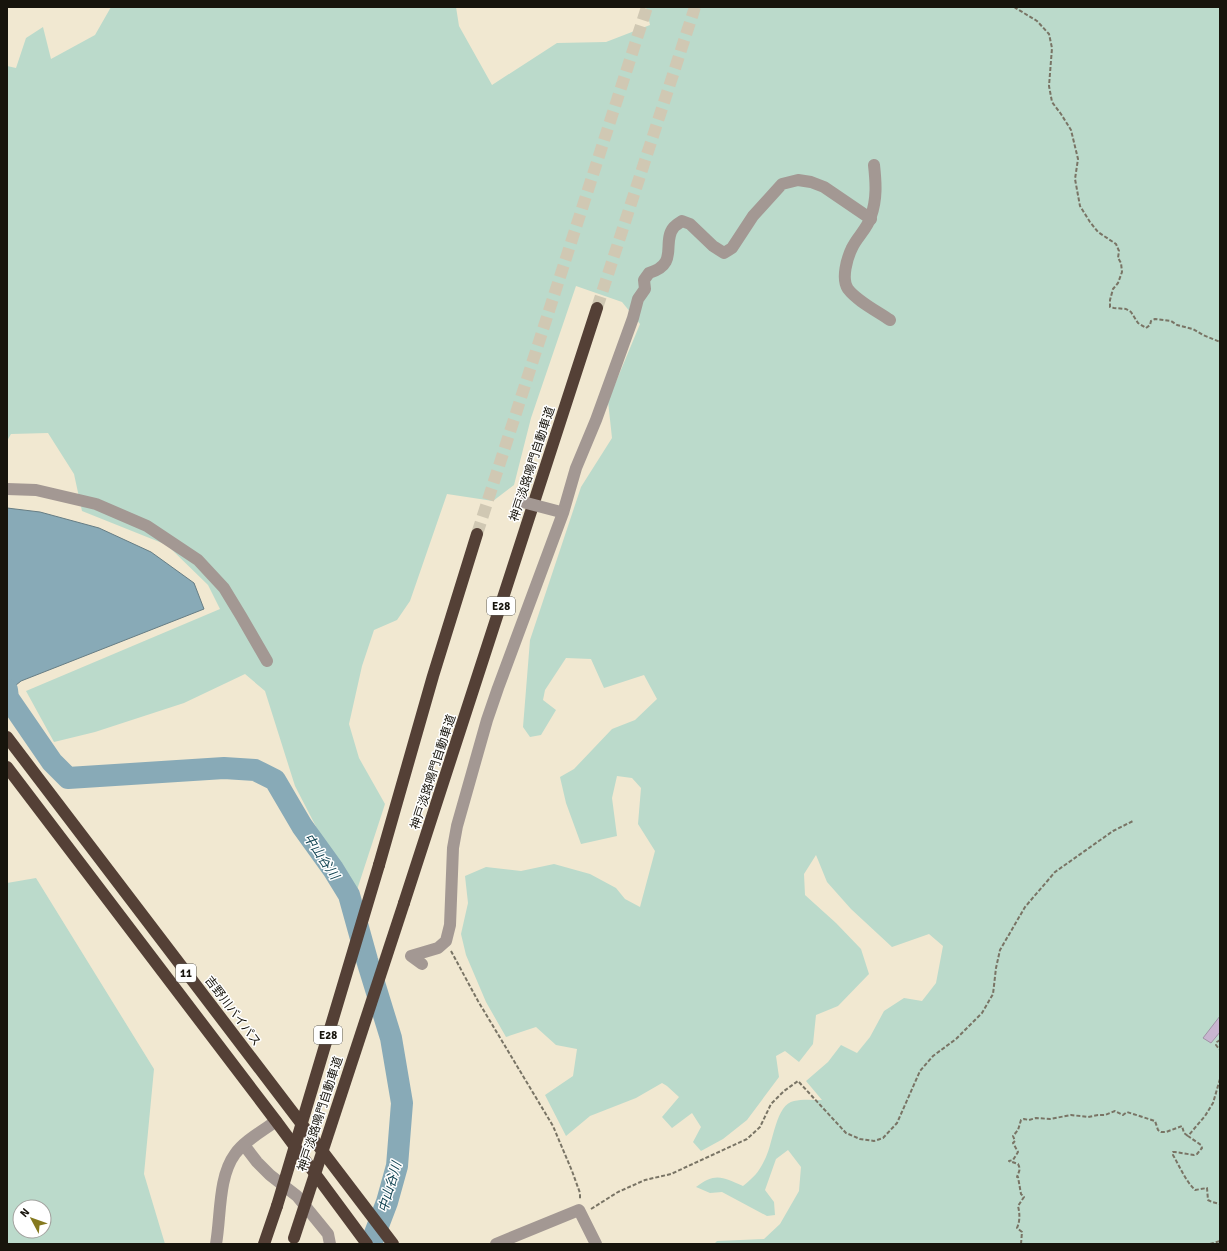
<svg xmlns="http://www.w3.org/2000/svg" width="1227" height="1251" font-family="Signika,'Noto Sans JP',sans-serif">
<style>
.green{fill:#bbdacb;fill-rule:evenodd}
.water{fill:#88aab7;stroke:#667d84}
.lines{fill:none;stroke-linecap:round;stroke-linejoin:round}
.river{stroke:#88aab7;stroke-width:22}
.building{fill:#c8b5d0;stroke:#a092a6}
.highway-tunnel{stroke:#d0c8b3;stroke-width:12;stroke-dasharray:12 6;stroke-linecap:butt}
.path{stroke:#797465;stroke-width:2;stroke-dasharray:4 2;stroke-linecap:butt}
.minor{stroke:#a39893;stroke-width:12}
.highway{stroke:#544036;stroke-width:12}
.minor-bridge{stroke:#a39893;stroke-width:12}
.highway-bridge{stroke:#544036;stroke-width:12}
.labels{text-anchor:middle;stroke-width:3;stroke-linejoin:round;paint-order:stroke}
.shield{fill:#fff;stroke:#5d5a55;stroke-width:1}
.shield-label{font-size:11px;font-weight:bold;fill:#17140c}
.street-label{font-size:12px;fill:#17140c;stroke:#fff}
.water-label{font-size:13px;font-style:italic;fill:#0b3f4e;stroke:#fff}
</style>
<rect width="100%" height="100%" fill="#f1e8d1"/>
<g class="green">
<path d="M111,7h345l3,19 33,59 65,-42 49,-1 44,-17 -4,-18h574v1237h-506l3,-3 47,-2 16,-15 19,-33 2,-24 -13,-17 -12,9 -11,31 9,12 1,13 -8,1 -45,-24 -12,1 -14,-6c19,-15 27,-10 47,-1 12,-10 16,-14 23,-29 7,-14 10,-53 28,-56 8,-2 19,-1 28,-1l-16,-19 22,-19 13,-17 16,8 13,-16 14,-26 20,-13 18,3 14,-18 7,-37 -14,-12 -37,13 -41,-38 -24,-27 -11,-27 -12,19 1,21 31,28 25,26 8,25 -31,32 -22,9 -3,29 -14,18 -14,-11 -9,5 3,21 -32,43 -24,19 -22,12 -8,-9 8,-15 -9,-14 -20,15 -10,-11 17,-20 -12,-11 -5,-3 -26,15 -46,18 -24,20 -21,-41 28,-19 4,-27 -21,-4 -20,-18 -30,10 -20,-35 -20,-47 -5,-21 7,-31 -3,-27 21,-9 35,4 33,-7 36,10 26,14 9,11 15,8 15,-56 -17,-27 3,-36 -9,-10 -15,-2 -5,22 5,38 -36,8 -15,-41 -6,-26 14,-8 38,-40 23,-9 22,-21 -13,-24 -40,13 -13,-29 -25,-1 -21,32 -2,10 13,10 -15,25 -11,2 -7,-10 7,-87 51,-153 31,-49 -4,-37 32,-77 -18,-22 -46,-16 -45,132 -17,67 -21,16 -46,-7 -37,107 -13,19 -23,10 -12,36 -13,58 10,34 26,46 -29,89 -8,-16 -24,-35 -29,-56 -30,-95 -20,-17 -61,29 -89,29 -41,10 -28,-51 194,-82 -12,-24 -41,-40 -85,-34 -8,-37 -26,-41 -37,1 -4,7v-375l9,2 10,-30 17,-11 8,32 44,-24z"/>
<path d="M36,878l118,191 -10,105 21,70h-158v-361zM20,1207h24v24h-24z"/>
</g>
<path class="water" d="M7,508l33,4 59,16 52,24 43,31 10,26 -183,72 -11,9 -3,-1z"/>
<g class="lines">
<path class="river" d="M7,690l1,8 44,64 16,16 156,-10 31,2 20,10 27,46 31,43 16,26 18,65 24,78 11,65 -5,63 -10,36 -16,42"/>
</g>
<path class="building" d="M1220,1016v16l-9,11 -8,-5z"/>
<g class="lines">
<g class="highway-tunnel">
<path d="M597,308l98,-301"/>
<path d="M477,534l170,-527"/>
</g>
<g class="path">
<path d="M1014,7l23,14 12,13 3,14 -3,38 3,16 9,12 10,16 7,29 -3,20 5,27 10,16 8,10 18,12 3,7 -1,7 3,5 1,9 -4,11 -5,6 -3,11v7l4,1 12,1 5,3 7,11 8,5 4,-3 1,-4 4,-2 16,2 6,4 16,4 10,6 17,7"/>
<path d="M451,951l27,50 75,125 19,45 8,22v7"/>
<path d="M1220,1040l-3,2 -1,3 4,5"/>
<path d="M1220,1079l-7,24 -8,13 -17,20 13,9 1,3 -5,6 -3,1 -19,-3h-2v3c7,12 12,25 22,35l12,-2 1,12 4,2 8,2"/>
<path d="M591,1209l27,-17 27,-12 26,-6 76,-35 13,-12 11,-23 13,-13 14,-10 48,52 14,6 14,2 9,-3 14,-15 23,-52 13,-15 23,-17 26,-26 11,-19 3,-26 4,-18 25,-43 30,-35 58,-41 20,-10"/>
<path d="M1021,1244l1,-12 -5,-4c3,-7 3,-14 1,-22l6,-9 -3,-3 -3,-17h-1c2,-6 4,-7 1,-13l-9,-3 4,-1 5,-8 -5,-9 2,-2 -2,-5 5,-6 3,-10 3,-1 5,1 7,-2 14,1 21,-4 17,2 10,-2h7l10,-4 8,4 4,-3 28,9 3,9 3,2h5l16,-6 2,7 4,3"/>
<path d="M1210,1244l10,-3"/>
</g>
<g class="minor">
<path d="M874,165c2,18 3,34 -3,51 -3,12 -14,21 -19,32 -5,10 -11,31 -4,41 9,12 29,22 42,31"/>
<path d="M7,489l29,1 60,14 51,22 51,34 26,28 17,28 26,45"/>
<path d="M422,964l-11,-8 27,-8 8,-7 4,-16 3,-77 4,-22 30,-106 11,-32 65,-175 13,-45 20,-48 37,-102 5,-19 7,-10 -1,-9 5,-7c31,-9 12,-31 25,-46 2,-2 5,-4 8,-6l8,3 23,22 11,7 8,-5 21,-32 29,-32 16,-4 13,2 13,5 47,32"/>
<path d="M244,1145l13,17 13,13 27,21 31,38 2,10"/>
<path d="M216,1244c5,-28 2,-67 19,-90 10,-14 28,-23 41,-33"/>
<path d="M496,1244l83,-34 17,34"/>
</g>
<g class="highway">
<path d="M7,737l386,507"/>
<path d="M7,767l269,354 91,123"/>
<path d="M379,865l54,-189 44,-142"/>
<path d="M404,903l193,-595"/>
<path d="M264,1244l13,-38"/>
</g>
<path class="minor-bridge" d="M519,501l38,10"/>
<g class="highway-bridge">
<path d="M277,1206l102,-341"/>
<path d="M294,1238l110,-335"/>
</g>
</g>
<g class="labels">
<g class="shield">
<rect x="487" y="597" width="28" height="18" rx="3"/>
<rect x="176" y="964" width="20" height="18" rx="3"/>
<rect x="314" y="1026" width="28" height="18" rx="3"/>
</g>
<g class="shield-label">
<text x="501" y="610">E28</text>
<text x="186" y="977">11</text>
<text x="328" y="1039">E28</text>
</g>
<g class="street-label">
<text transform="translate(532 464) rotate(-72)" y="4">神戸淡路鳴門自動車道</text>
<text transform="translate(433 772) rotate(-72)" y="4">神戸淡路鳴門自動車道</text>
<text transform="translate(233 1011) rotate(53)" y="4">吉野川バイパス</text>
<text transform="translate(320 1114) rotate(-72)" y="4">神戸淡路鳴門自動車道</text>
</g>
<g class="water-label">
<text transform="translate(322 856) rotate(56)" y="5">中山谷川</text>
<text transform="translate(389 1187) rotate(-74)" y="5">中山谷川</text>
</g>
</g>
<rect width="1227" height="1251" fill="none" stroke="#17140c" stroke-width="16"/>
<g transform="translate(32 1219) rotate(311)"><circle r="19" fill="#ffffff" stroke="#a2a19e"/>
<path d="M0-3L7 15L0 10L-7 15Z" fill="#85791f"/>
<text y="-6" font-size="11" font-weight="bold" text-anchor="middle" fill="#17140c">N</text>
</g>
</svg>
